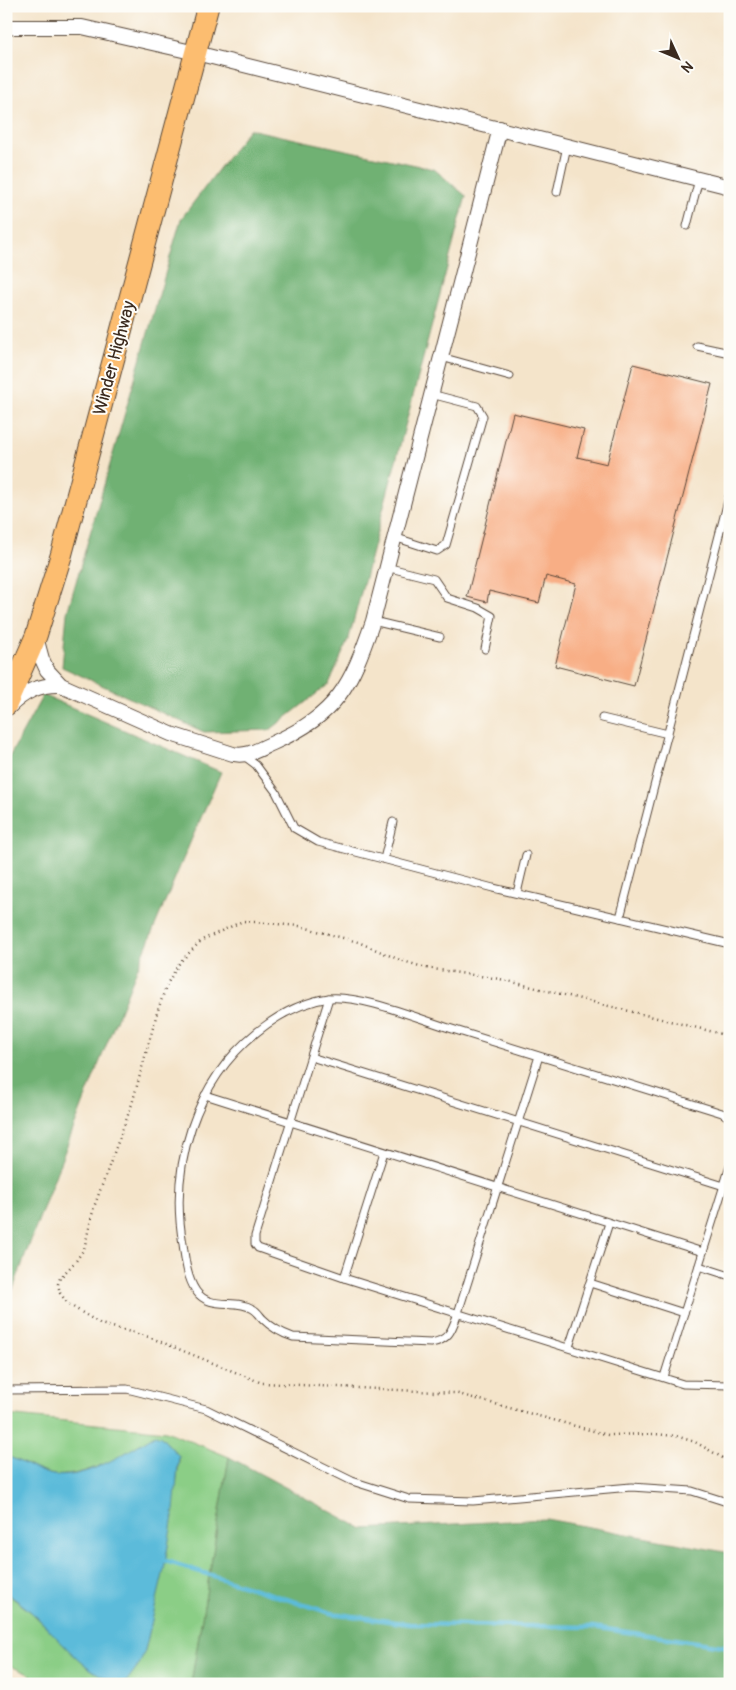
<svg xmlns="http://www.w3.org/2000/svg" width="736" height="1690" font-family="Pangolin,sans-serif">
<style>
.green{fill:#8bce86;stroke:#637c52}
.forest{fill:#70b173;stroke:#566e48}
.water{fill:#5bbbda;stroke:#4b727c}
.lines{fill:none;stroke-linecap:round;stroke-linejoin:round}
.stream{stroke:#5bbbda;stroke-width:4.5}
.building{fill:#f8ae85}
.service-casing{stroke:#574638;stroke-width:9}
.minor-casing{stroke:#574638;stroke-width:16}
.primary-casing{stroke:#574638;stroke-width:23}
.path{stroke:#574638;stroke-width:2.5;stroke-dasharray:1 4;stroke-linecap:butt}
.service{stroke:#fff;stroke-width:7}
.minor{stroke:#fff;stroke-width:14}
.primary{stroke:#fcbd6f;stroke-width:21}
.labels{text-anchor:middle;stroke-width:4;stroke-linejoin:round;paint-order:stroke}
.street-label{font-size:18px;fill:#3b2a1e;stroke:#fdfcf7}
</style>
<rect width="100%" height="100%" fill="#fdfcf7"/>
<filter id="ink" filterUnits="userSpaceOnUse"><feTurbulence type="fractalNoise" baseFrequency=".02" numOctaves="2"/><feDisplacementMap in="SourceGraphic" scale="10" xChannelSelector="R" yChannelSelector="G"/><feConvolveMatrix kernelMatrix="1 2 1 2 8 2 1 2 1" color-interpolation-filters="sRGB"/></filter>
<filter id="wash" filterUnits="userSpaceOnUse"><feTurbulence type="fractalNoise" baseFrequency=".0096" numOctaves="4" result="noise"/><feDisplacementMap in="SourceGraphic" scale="20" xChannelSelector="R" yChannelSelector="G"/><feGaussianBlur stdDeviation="1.12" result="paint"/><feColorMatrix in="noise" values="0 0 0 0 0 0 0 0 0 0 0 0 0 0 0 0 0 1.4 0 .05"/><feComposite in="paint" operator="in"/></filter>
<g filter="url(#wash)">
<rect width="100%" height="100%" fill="#f4e4ca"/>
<path class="green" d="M6,1415l160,16 63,26 -38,227h-162l2,-9 -25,-11v-71l25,19 62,59 52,-21 22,-98 12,-91 -1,-6 -17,-18c-29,13 -80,45 -112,37 -15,-4 -28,-13 -43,-18z"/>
<g class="forest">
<path d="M249,129l185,40 32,27 -117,442 -20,46 -59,46 -66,2 -142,-65 5,-54 114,-394z"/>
<path d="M43,695l178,77c-78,176 -149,355 -215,536v-545z"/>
<path d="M229,1457l134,72 183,-10 184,34v131h-539z"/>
</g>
<path class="water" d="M155,1435l6,2 18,19 -5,54 -10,60 -19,80 -5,13 -14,19c-37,1 -69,-48 -95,-70 -8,-7 -16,-13 -25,-19v-137c15,5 28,14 43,18 33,9 79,-23 106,-39z"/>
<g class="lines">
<path class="stream" d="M166,1561l165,52 79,11 182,3 138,20"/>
</g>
<g id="blocks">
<path class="building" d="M633,364l79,20 -78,302 -79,-20 21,-82 -30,-8 -7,27 -50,-12 -2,11 -20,-5 46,-184 71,17 -7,27 30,7z"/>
</g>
</g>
<g filter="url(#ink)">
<use href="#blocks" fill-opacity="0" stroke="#574638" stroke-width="1"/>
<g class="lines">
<g class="service-casing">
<g id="service">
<path d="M557,192l10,-46"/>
<path d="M687,226l12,-47"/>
<path d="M697,346l33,7"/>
<path d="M441,357l69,19"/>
<path d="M394,537l43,14 9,-6 37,-129 -6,-10 -46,-12"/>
<path d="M386,567l48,12 13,19 31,10 14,8 -7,33"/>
<path d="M373,621l67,16"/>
<path d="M602,718l66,16"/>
<path d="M244,756l12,9 20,27 18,36 24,14 175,46 237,56"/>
<path d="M384,859l9,-37"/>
<path d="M517,893l9,-38"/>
<path d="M620,918l110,-425"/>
<path d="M329,998l-74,238v8l3,4 86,30 339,106 47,1"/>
<path d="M539,1056l-81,257c-6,16 -8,27 -27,30l-138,-6c-12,-4 -21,-9 -30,-18 -3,-3 -6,-8 -10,-10 -18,-11 -43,2 -57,-18 -9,-13 -11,-32 -13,-47 -14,-78 12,-162 74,-212 21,-17 45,-30 72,-34 32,-3 88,20 120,30 91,29 182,57 273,85l8,5"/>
<path d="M311,1057l413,129"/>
<path d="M205,1095l498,157"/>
<path d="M699,1266l31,10"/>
<path d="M344,1278l40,-126"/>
<path d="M590,1283l94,30"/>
<path d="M569,1347l40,-124"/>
<path d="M664,1377l66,-211"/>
<path d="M6,1390l121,-1 79,20 146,72 57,18 64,2 158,-14 61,4 38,12"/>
</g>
</g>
<g class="minor-casing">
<g id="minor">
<path d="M6,27h76l114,26 534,134"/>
<path d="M36,637l6,22 5,11 14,15 110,49 62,20c15,3 26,-5 40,-11 65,-29 78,-58 100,-122l127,-493"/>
<path d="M9,707c15,-15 30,-23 52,-22"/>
</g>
</g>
<g class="primary-casing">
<path id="primary" d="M6,705l30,-69 25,-80 147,-550"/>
</g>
<path class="path" d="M730,1036l-230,-57 -74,-11 -26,-8 -42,-18 -59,-16 -56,-5 -41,19 -22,22 -13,22 -10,29 -25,91 -38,103 -10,42 -8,12 -16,17 -2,6 2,9 8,11 33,20 48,13 113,46 193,10 153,42 47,-1 21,2 19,6 35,20"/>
<use href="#service" class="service"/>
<use href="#minor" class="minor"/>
<use href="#primary" class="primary"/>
</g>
</g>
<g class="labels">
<g class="street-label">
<text transform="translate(114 358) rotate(-75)" y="6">Winder Highway</text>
</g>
</g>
<rect width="736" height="1690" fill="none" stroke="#fdfcf7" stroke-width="25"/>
<g transform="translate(678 58) rotate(134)" stroke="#fdfcf7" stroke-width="4" paint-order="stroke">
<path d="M0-4L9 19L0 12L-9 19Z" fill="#3b2a1e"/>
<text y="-8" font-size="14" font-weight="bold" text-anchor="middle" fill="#3b2a1e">N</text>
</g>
</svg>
